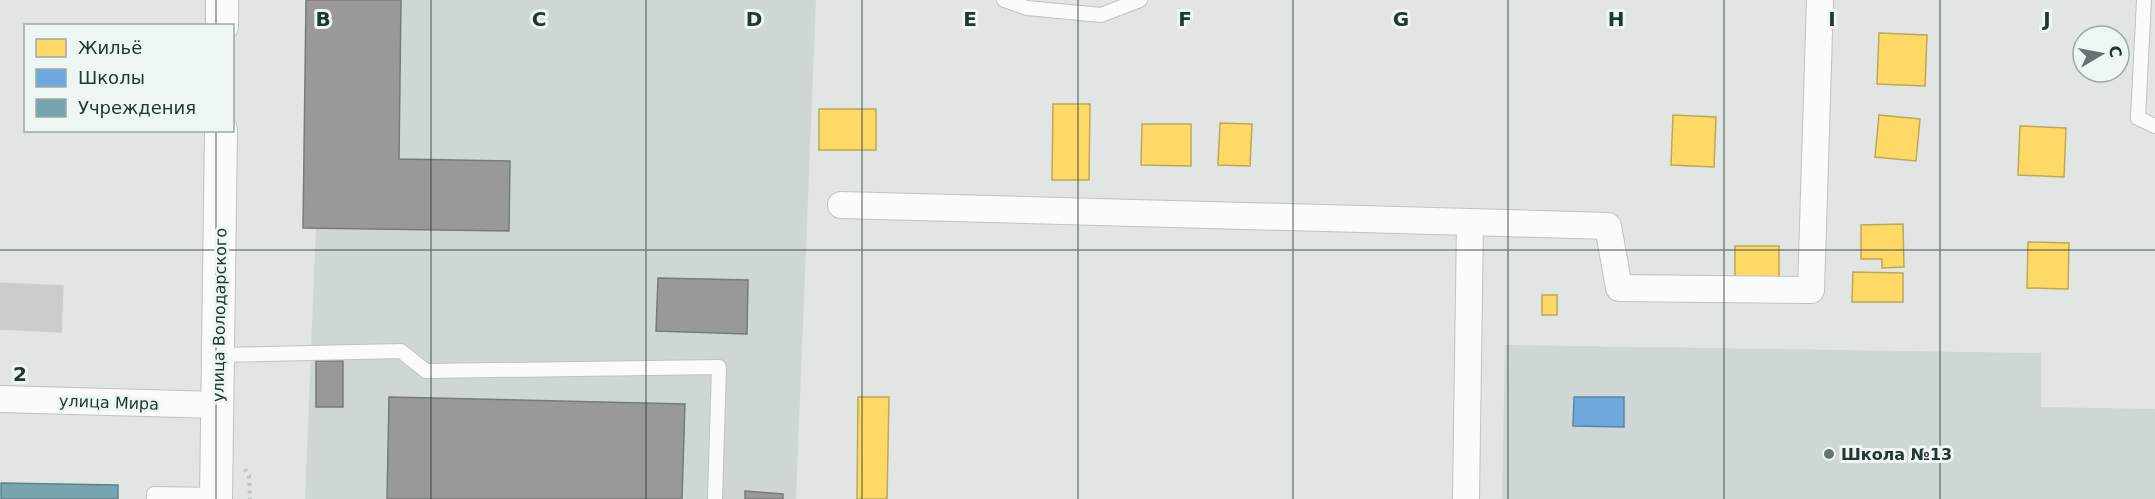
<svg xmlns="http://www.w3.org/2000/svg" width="2155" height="499" font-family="'DejaVu Sans',sans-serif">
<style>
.built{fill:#cfd7d4}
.homes{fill:#ffd966;stroke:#bca857;stroke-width:1.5}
.schools{fill:#6fa8dc;stroke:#5886aa;stroke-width:1.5}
.public{fill:#76a5af;stroke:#5c848a;stroke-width:1.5}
.industry{fill:#999;stroke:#757c7b;stroke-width:1.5}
.building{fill:#c8cdcb;stroke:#cacfcd;stroke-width:1.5}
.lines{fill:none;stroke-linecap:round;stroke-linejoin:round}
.service-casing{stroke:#bec3c1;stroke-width:16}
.minor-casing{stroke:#bec3c1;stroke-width:28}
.tertiary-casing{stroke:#bec3c1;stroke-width:34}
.path{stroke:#bfc7c6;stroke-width:4;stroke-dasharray:3 4.5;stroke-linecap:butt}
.service{stroke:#fafbfb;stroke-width:14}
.minor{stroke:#fafbfb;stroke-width:26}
.tertiary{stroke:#fafbfb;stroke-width:32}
.grid{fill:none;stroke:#213734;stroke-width:1.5;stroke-opacity:0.55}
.poi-dot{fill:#647472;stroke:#eef6f3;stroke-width:2}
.labels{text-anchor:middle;stroke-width:6;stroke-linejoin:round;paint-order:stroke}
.street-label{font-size:16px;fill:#213734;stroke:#eef6f3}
.poi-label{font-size:16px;font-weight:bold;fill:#213734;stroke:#eef6f3;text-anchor:start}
.grid-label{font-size:20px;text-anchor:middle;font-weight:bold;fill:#213734;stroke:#eef6f3;stroke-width:6;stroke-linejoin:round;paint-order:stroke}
</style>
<rect width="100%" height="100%" fill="#e1e6e4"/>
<g class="built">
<path d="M325,0h491l-20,499h-491z"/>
<path d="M1505,345l536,8v54l114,2v90h-653z"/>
</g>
<g class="homes">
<path d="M1879,33l48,2 -2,51 -48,-2z"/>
<path d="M1053,104h37l-1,76h-37z"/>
<rect x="819" y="109" width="57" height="41"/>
<path d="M1673,115l43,2 -2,50 -43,-2z"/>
<path d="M1879,115l41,4 -4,42 -41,-4z"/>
<path d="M1220,123l32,1 -2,42 -32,-1z"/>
<path d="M1142,124h49v42l-50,-1z"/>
<path d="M2020,126l46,2 -2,49 -46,-2z"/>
<path d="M1903,224l1,43 -22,1v-9h-21v-34z"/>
<path d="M2028,242l41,1 -1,46 -41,-1z"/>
<rect x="1735" y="246" width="44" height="38"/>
<path d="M1853,272l50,1v29h-51z"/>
<rect x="1542" y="295" width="15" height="20"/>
<path d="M858,397h31l-2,102h-30z"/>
</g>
<path class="schools" d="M1574,397h50v30l-51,-1z"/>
<path class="public" d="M1,483l117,2v14h-117z"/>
<g class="industry">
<path d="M306,0h95l-2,159 111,2 -1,70 -206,-3z"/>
<path d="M658,278l90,2 -1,54 -91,-3z"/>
<rect x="316" y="361" width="27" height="46"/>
<path d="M389,397l296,7 -3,95h-295z"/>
<path d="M745,491l38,3v5h-38z"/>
</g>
<path class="building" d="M0,283l63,3 -2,46 -61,-3z"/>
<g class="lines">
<g class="service-casing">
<g id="service">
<path d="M1004,0l23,8 74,7 39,-15"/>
<path d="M2144,0l-6,118 17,8"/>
<path d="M218,355l183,-4 25,20 293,-4 -4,132"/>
<path d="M154,499v-5l62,1"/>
</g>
</g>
<g class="minor-casing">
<g id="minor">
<path d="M841,205l629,17"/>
<path d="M0,399l218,6"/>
<path d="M1466,499l4,-277 138,4 11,62 192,2 9,-290"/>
</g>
</g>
<g class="tertiary-casing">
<g id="tertiary">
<path d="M222,26v-26"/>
<path d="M216,499l5,-369"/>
</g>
</g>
<path class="path" d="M245,469l4,7 1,23"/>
<use href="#service" class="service"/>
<use href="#minor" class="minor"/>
<use href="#tertiary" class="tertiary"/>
</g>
<path class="grid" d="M216,0v26M431,0v499M646,0v499M862,0v499M1078,0v499M1293,0v499M1508,0v499M1724,0v499M1940,0v499M216,130v369M0,250h2155"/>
<circle class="poi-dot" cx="1829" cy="454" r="6"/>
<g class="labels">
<g class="street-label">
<text transform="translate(219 315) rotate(-89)" y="6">улица Володарского</text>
<text transform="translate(109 402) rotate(2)" y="6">улица Мира</text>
</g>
<g class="poi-label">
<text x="1841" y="460">Школа №13</text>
</g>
</g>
<g class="grid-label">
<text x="323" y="26">B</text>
<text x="539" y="26">C</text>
<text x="754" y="26">D</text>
<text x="970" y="26">E</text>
<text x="1185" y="26">F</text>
<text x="1401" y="26">G</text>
<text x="1616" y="26">H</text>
<text x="1832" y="26">I</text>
<text x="2047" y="26">J</text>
<text x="20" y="381">2</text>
</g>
<rect x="24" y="24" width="210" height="108" fill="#eef6f3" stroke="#9caaa7" stroke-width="1.5"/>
<rect x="36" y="39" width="30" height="18" fill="#ffd966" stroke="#9caaa7" stroke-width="1.5"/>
<text x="78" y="54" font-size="18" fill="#213734">Жильё</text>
<rect x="36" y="69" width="30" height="18" fill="#6fa8dc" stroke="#9caaa7" stroke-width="1.5"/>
<text x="78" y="84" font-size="18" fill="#213734">Школы</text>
<rect x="36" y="99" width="30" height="18" fill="#76a5af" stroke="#9caaa7" stroke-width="1.5"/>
<text x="78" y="114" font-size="18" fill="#213734">Учреждения</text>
<g transform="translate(2101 54) rotate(80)"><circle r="28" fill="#eef6f3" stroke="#9caaa7" stroke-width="1.5"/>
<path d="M0-4.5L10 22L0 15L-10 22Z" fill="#647472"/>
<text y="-9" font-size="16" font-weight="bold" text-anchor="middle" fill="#213734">С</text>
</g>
</svg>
